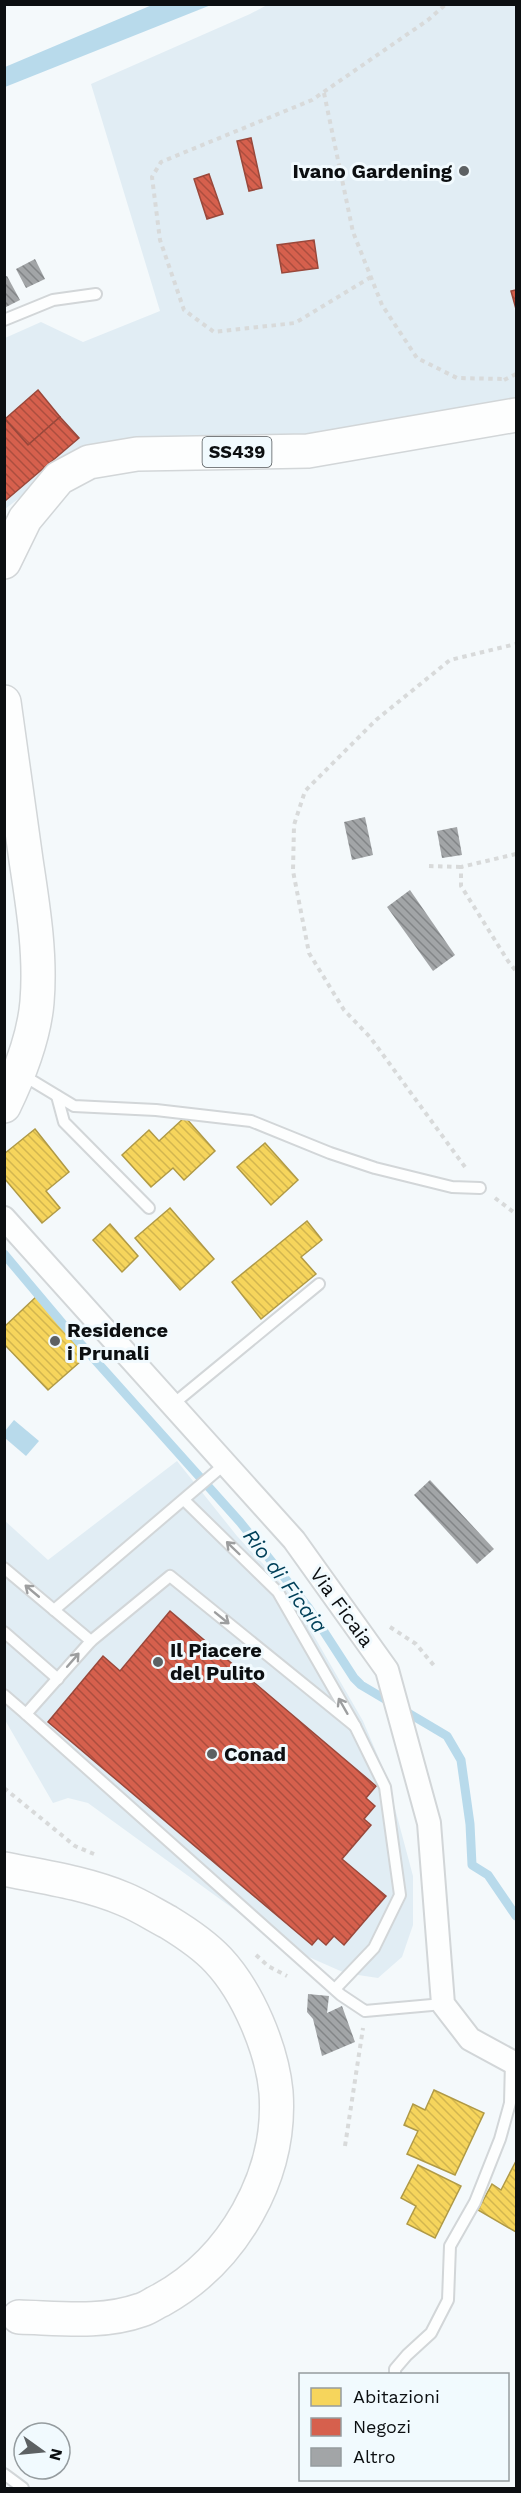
<svg xmlns="http://www.w3.org/2000/svg" width="521" height="2493" font-family="'Work Sans',sans-serif">
<style>
.built{fill:#e1edf4}
.water{fill:#b8daeb}
.homes{fill:url(#homes-back-hatch);stroke:#b09a46;stroke-width:1.5}
.shops{fill:url(#shops-back-hatch);stroke:#99483b;stroke-width:1.5}
.lines{fill:none;stroke-linecap:round;stroke-linejoin:round}
.stream{stroke:#b8daeb;stroke-width:9}
.building{fill:url(#building-back-hatch)}
.service-casing{stroke:#d2d6d8;stroke-width:14}
.minor-casing{stroke:#d2d6d8;stroke-width:26}
.primary-casing{stroke:#d2d6d8;stroke-width:36}
.motorway-casing{stroke:#d2d6d8;stroke-width:36}
.path{stroke:#d8dada;stroke-width:4;stroke-dasharray:4.5 4.5;stroke-linecap:butt}
.service{stroke:#fdfefe;stroke-width:10}
.minor{stroke:#fdfefe;stroke-width:22}
.primary{stroke:#fdfefe;stroke-width:33}
.motorway{stroke:#fdfefe;stroke-width:33}
.oneway{stroke:#9d9e9f}
.poi-dot{fill:#5d6163;stroke:#f1fafe;stroke-width:2}
.labels{text-anchor:middle;stroke-width:6;stroke-linejoin:round;paint-order:stroke}
.shield{fill:#f1fafe;stroke:#515658;stroke-width:1.5}
.shield-label{font-size:18px;font-weight:bold;fill:#0c0f11}
.poi-label{font-size:20px;font-weight:bold;fill:#0c0f11;stroke:#f1fafe;text-anchor:start}
.street-label{font-size:20px;fill:#0c0f11;stroke:#f1fafe}
.water-label{font-size:21px;font-style:italic;fill:#014059;stroke:#f1fafe}
</style>
<defs>
<pattern id="homes-back-hatch" width="6" height="6" patternUnits="userSpaceOnUse" patternTransform="scale(1.5)"><rect width="6" height="6" fill="#f6d55c"/><path d="M-1 5l2 2M0 0l6 6M5-1l2 2" fill="none" stroke="#d2b64f"/></pattern>
<pattern id="shops-back-hatch" width="6" height="6" patternUnits="userSpaceOnUse" patternTransform="scale(1.5)"><rect width="6" height="6" fill="#d6604d"/><path d="M-1 5l2 2M0 0l6 6M5-1l2 2" fill="none" stroke="#ac4e3f"/></pattern>
<pattern id="building-back-hatch" width="6" height="6" patternUnits="userSpaceOnUse" patternTransform="scale(1.5)"><rect width="6" height="6" fill="#a2a5a7"/><path d="M-1 5l2 2M0 0l6 6M5-1l2 2" fill="none" stroke="#828587"/></pattern>
</defs>
<rect width="100%" height="100%" fill="#f4f9fb"/>
<g class="built">
<path d="M267,5h249v400l-190,31 -67,-1 -65,4 -113,12 -76,58v-171l36,-16 42,20 77,-31 -69,-227 159,-70z"/>
<path d="M177,1461l60,75 51,55 75,130 23,54 27,101v49l-11,32 -24,21 -33,-5 -59,-26 -198,-144 -20,-5 -15,5 -48,-83 -1,-200 44,40z"/>
</g>
<g class="water">
<path d="M152,5h59l-206,82v-20z"/>
<path d="M14,1420l25,21 -13,15 -21,-18v-7z"/>
</g>
<g class="homes">
<path d="M185,1117l30,34 -31,29 -11,-12 -22,19 -29,-32 27,-25 10,11z"/>
<path d="M35,1129l34,43 -23,19 14,17 -18,15 -38,-45v-24z"/>
<path d="M265,1143l33,37 -27,25 -34,-38z"/>
<path d="M170,1208l44,51 -34,31 -45,-52z"/>
<path d="M307,1221l15,19 -21,17 15,17 -55,45 -29,-37z"/>
<path d="M110,1224l28,32 -16,16 -29,-32z"/>
<path d="M38,1295l51,59 -41,36 -44,-46v-17z"/>
<path d="M434,2090l50,23 -29,62 -48,-21 11,-23 -14,-6 9,-21 12,6z"/>
<path d="M516,2161v71l-38,-22 14,-26 9,6z"/>
<path d="M418,2165l43,21 -26,52 -28,-14 9,-18 -15,-8z"/>
</g>
<g class="shops">
<path d="M251,138l11,50 -13,3 -12,-50z"/>
<path d="M209,174l14,40 -16,5 -13,-40z"/>
<path d="M314,240l4,28 -36,5 -5,-28z"/>
<path d="M516,290v19l-5,-18z"/>
<path d="M38,390l22,27 -32,28 -23,-26z"/>
<path d="M60,417l19,21 -74,63 -1,-83 24,27z"/>
<path d="M170,1611l206,175 -10,12 9,8 -11,13 7,6 -29,34 44,37 -42,49 -10,-9 -8,9 -8,-7 -6,7 -264,-223 55,-66 17,15z"/>
</g>
<g class="lines">
<path class="stream" d="M4,1254l58,69 178,199 68,85 46,71 7,7 86,51 14,24 9,64 2,41 16,10 28,41"/>
</g>
<g class="building">
<path d="M35,259l10,20 -19,9 -10,-19z"/>
<path d="M7,276l13,24 -16,8v-31z"/>
<path d="M365,817l8,38 -21,5 -8,-38z"/>
<path d="M457,827l5,28 -20,3 -5,-27z"/>
<path d="M410,890l45,65 -22,16 -46,-64z"/>
<path d="M430,1480l64,69 -17,15 -63,-69z"/>
<path d="M308,1994l21,2 -2,17 15,-7 13,36 -33,14 -9,-37 -6,-7z"/>
</g>
<g class="lines">
<g class="service-casing">
<g id="service">
<path d="M4,320l49,-20 43,-6"/>
<path d="M21,1074l53,32 82,4 95,11 79,32 45,15 77,19 28,1"/>
<path d="M57,1096l7,26 85,86"/>
<path d="M172,1405l147,-121"/>
<path d="M4,1568l87,73"/>
<path d="M54,1610l171,-146"/>
<path d="M4,1632l54,47"/>
<path d="M4,1695l22,19 65,-73 79,-65 185,150 -77,-134 -94,-92"/>
<path d="M26,1714l315,281 24,16 78,-7"/>
<path d="M335,1989l39,-41 26,-53 -15,-108 -30,-61"/>
<path d="M395,2374v-5l12,-14 24,-22 17,-33 2,-54 25,-44 25,-63 10,-36 1,-42"/>
<path d="M4,2474l19,14"/>
</g>
</g>
<g class="minor-casing">
<path id="minor" d="M4,1218l290,322 93,130 42,153 14,181 27,35 46,25"/>
</g>
<g class="primary-casing">
<g id="primary">
<path d="M4,562l21,-43 34,-41 30,-16 48,-8 171,-3 208,-36"/>
<path d="M4,702c7,53 15,105 22,158 7,46 15,95 11,142 -3,36 -17,71 -33,104"/>
</g>
</g>
<g class="motorway-casing">
<path id="motorway" d="M4,1869c40,8 82,14 120,30 15,6 29,15 44,23 18,11 36,23 50,38 30,32 54,89 58,132 6,84 -43,168 -115,208 -7,3 -13,8 -20,10 -39,14 -83,8 -122,7"/>
</g>
<g class="path">
<path d="M324,93l29,139 29,73 35,53 40,20 47,1"/>
<path d="M371,277l-76,46 -81,9 -30,-22 -24,-70 -8,-63 9,-15 151,-62 116,-80 18,-16"/>
<path d="M504,380l12,-6"/>
<path d="M516,854l-55,13v19l47,75 8,10"/>
<path d="M429,866l32,1"/>
<path d="M465,1167l-95,-130 -26,-27 -35,-57 -16,-82 1,-46 11,-34 71,-71 74,-60 66,-16"/>
<path d="M495,1198l21,16"/>
<path d="M390,1627l26,17 20,24"/>
<path d="M4,1788l71,58 19,8"/>
<path d="M256,1955l12,11 19,10"/>
<path d="M345,2146l18,-118"/>
</g>
<use href="#service" class="service"/>
<use href="#minor" class="minor"/>
<use href="#primary" class="primary"/>
<use href="#motorway" class="motorway"/>
</g>
<defs><path id="oneway-shaft" d="M-6 0H5M1.5-3L5.5 0L1.5 3" fill="none" stroke-width="1.6" stroke-linecap="round" stroke-linejoin="round" transform="scale(1.5)"/></defs>
<g class="oneway">
<use href="#oneway-shaft" transform="translate(233 1548) rotate(-136)"/>
<use href="#oneway-shaft" transform="translate(32 1591) rotate(-140)"/>
<use href="#oneway-shaft" transform="translate(222 1618) rotate(39)"/>
<use href="#oneway-shaft" transform="translate(73 1660) rotate(-49)"/>
<use href="#oneway-shaft" transform="translate(343 1706) rotate(-120)"/>
</g>
<g class="poi-dot">
<circle cx="464" cy="171" r="6"/>
<circle cx="55" cy="1341" r="6"/>
<circle cx="158" cy="1662" r="6"/>
<circle cx="212" cy="1754" r="6"/>
</g>
<g class="labels">
<rect class="shield" x="202.5" y="437" width="69" height="30" rx="4.5"/>
<g class="shield-label">
<text x="237" y="458">SS439</text>
</g>
<g class="poi-label">
<text x="452" y="178" text-anchor="end">Ivano Gardening</text>
<text x="67" y="1337">Residence<tspan x="67" dy="23">i Prunali</tspan></text>
<text x="170" y="1657">Il Piacere<tspan x="170" dy="23">del Pulito</tspan></text>
<text x="224" y="1761">Conad</text>
</g>
<g class="street-label">
<text transform="translate(342 1607) rotate(54)" y="7">Via Ficaia</text>
</g>
<g class="water-label">
<text transform="translate(285 1581) rotate(53)" y="7">Rio di Ficaia</text>
</g>
</g>
<rect width="521" height="2493" fill="none" stroke="#0c0f11" stroke-width="12"/>
<rect x="299" y="2373" width="210" height="108" fill="#f1fafe" stroke="#959c9f" stroke-width="1.5"/>
<rect x="311" y="2388" width="30" height="18" fill="#f6d55c" stroke="#959c9f" stroke-width="1.5"/>
<text x="353" y="2403" font-size="18" fill="#0c0f11">Abitazioni</text>
<rect x="311" y="2418" width="30" height="18" fill="#d6604d" stroke="#959c9f" stroke-width="1.5"/>
<text x="353" y="2433" font-size="18" fill="#0c0f11">Negozi</text>
<rect x="311" y="2448" width="30" height="18" fill="#a2a5a7" stroke="#959c9f" stroke-width="1.5"/>
<text x="353" y="2463" font-size="18" fill="#0c0f11">Altro</text>
<g transform="translate(42 2451) rotate(105)"><circle r="28" fill="#f1fafe" stroke="#959c9f" stroke-width="1.5"/>
<path d="M0-4.5L10 22L0 15L-10 22Z" fill="#5d6163"/>
<text y="-9" font-size="16" font-weight="bold" text-anchor="middle" fill="#0c0f11">N</text>
</g>
</svg>
